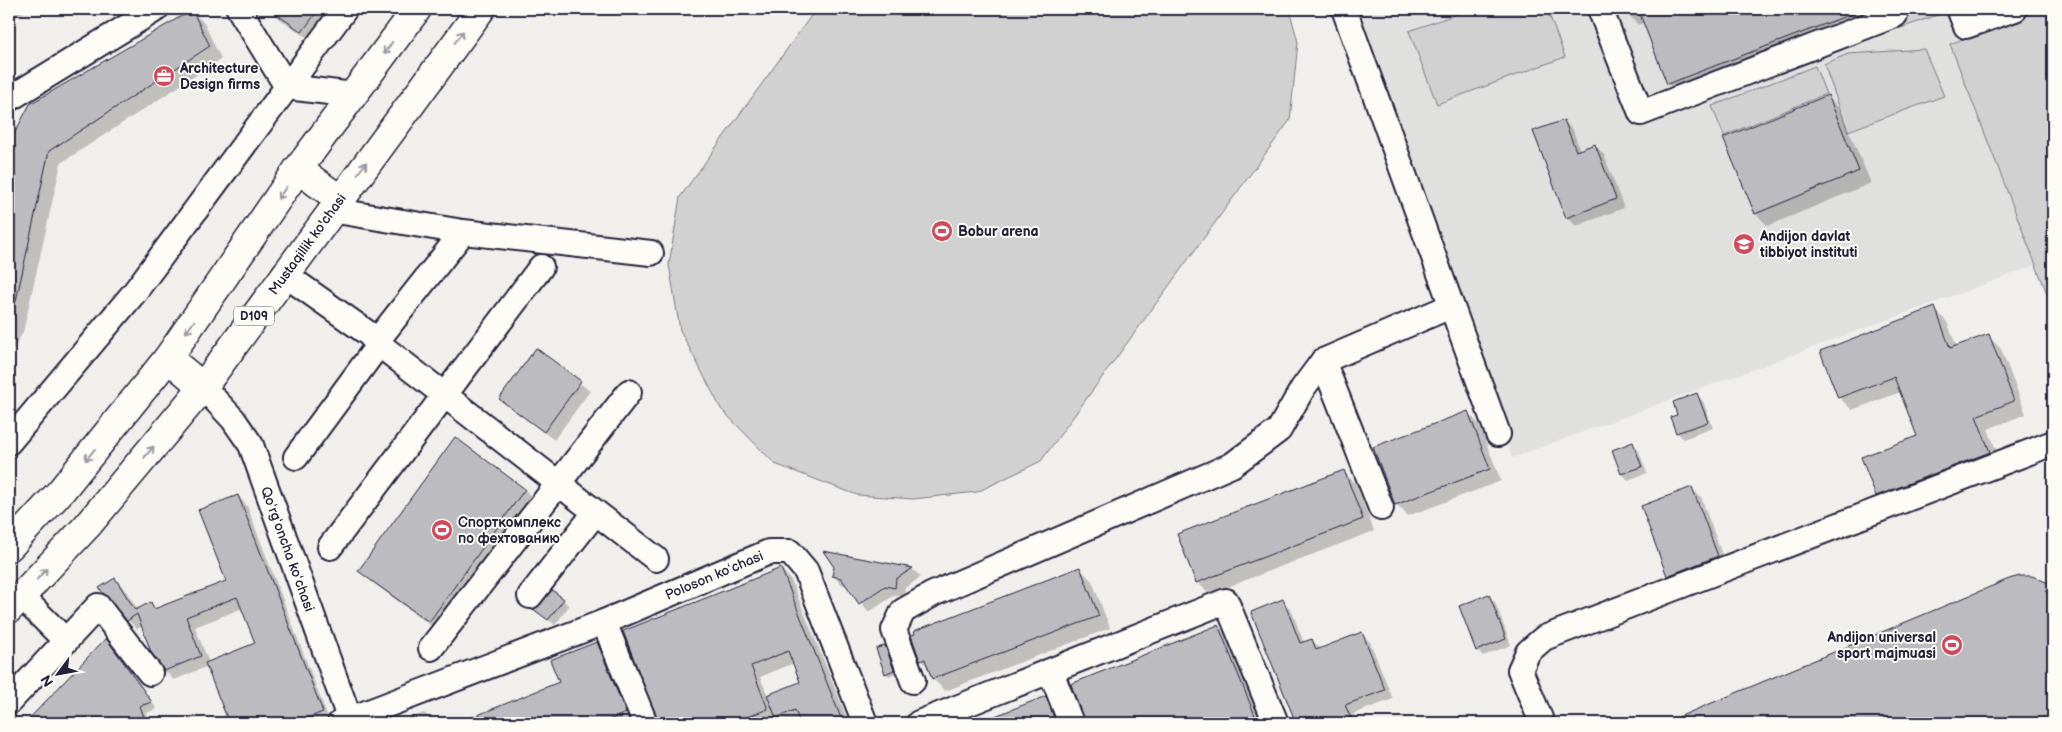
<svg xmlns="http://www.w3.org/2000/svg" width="2062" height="732" font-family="'Balsamiq Sans',sans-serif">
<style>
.built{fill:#e0e0df}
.green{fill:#d2d1d1;stroke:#7a7a86}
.shadow{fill:#0003;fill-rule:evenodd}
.building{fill:#bcbcc0;stroke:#22223b}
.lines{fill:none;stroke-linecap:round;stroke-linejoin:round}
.minor-casing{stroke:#22223b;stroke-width:28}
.major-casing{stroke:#22223b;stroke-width:31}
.minor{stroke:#fdfcf7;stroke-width:24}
.major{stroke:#fdfcf7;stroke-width:28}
.oneway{stroke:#9a9aa2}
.labels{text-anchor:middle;stroke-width:4;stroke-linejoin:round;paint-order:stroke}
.shield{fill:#fdfcf7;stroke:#646373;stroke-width:1}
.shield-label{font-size:12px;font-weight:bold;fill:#22223b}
.poi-label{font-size:14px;font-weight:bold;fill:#22223b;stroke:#fdfcf7;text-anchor:start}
.street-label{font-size:14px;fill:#22223b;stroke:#fdfcf7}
</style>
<rect width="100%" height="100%" fill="#f0efec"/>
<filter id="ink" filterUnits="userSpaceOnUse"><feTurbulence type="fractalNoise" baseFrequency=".02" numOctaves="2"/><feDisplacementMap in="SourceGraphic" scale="10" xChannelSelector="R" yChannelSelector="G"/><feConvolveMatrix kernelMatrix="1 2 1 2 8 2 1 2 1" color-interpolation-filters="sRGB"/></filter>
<g filter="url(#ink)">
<path class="built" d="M1349,9h621l83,250 -541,199z"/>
<g class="green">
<path d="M816,9h473l9,33 -8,78 -249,341 -64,31 -64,7 -56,-4 -82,-31 -54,-55 -41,-79 -11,-65 11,-68z"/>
<path d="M1471,9h76l18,48 -128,47 -28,-73z"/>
<path d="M1891,9h50l2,4 -45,16z"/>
<path d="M2041,9h4l8,21v279l-103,-265z"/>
<path d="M1924,49l20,47 -96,35 -24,-67 24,-10z"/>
<path d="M1815,66l11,28 -102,42 -12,-30z"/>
</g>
<g class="shadow">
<path d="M9,9h19l-19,12z"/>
<path d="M270,9h69l-24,34 -35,-24z"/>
<path d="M1624,9h271l-215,87 -12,-12 -23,-62 -7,3z"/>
<path d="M192,11l12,12 17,36 -160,104 -38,169 -14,25v-195l5,-24z"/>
<path d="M1827,96l12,12 32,75 -103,43 -12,-12 -31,-75z"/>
<path d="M1564,121l9,9 7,21 15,-6 9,10 20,53 -48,18 -9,-9z"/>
<path d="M1935,309l12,13 10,25 31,-11 13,13 25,65 -38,15 14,36 -112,43 -13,-12 41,-60 -17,-44 -49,18 -13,-13 -17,-46z"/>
<path d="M536,350l54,41 -36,49 -53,-41z"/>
<path d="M1697,395l6,6 10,27 -30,11 -6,-7 2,-16z"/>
<path d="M1467,412l12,12 22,57 -93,35 -12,-12z"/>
<path d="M455,439l70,51 12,12 -96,131 -69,-51 -12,-12z"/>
<path d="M1632,443l6,6 9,24 -19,7 -6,-6z"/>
<path d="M1344,472l12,12 18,47 -165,63 -12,-12z"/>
<path d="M1691,488l10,9 25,69 -49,18 -9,-9z"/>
<path d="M238,496l9,10 83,217h-100l-22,-57 -34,14 -10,-10 -21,-44 -6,3 -9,-9 -13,-41 10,10 13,21 13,-7 6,6 70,-27zM243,608l14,36 -48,19 -14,-36z"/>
<path d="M826,553l86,16 9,8 -16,11 -1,9 -9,-2 -26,17 -21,-26 -5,-1 -10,-9 2,-10z"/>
<path d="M781,569l10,11 58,143h-189l-1,-5zM794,663l7,19 -33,14 -8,-19z"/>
<path d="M1080,569l12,12 18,47 -165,63 -12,-12 -4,-11 -8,-8z"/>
<path d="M2053,586v137h-383l38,-18z"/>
<path d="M1489,596l6,6 16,43 -28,11 -6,-6z"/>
<path d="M563,600l6,6 -14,19 -20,-16z"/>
<path d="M1282,601l9,8 13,34 8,-3 9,9 40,-16 9,9 23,57 -40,15 4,9h-60l-44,-111z"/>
<path d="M1218,626l10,10 35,87h-178l-12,-39z"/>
<path d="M106,640l51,69 -11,4 4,10h-124z"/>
<path d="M597,643l10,11 29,69h-154l-3,-8 81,-32z"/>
<path d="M885,647l11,26 -7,3 -2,-3z"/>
<path d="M1045,698l11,10 6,15h-81z"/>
<path d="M424,713l11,10h-37z"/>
<path d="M1396,720l3,3h-10z"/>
</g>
<g class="building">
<path d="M269,9h50l-17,23z"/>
<path d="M1638,9h223l1,1 -195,74z"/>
<path d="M192,10l18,36 -161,105 -33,150 -7,-1v-144l3,-18 18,-34z"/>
<path d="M1828,95l31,76 -104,43 -32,-76z"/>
<path d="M1564,120l12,31 19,-7 21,55 -50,19 -33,-87z"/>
<path d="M1935,307l15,41 39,-14 25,67 -38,15 14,36 -114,44 -15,-39 56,-21 -23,-59 -56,21 -18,-47z"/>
<path d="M536,348l45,33 -37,51 -45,-33z"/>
<path d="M1697,393l11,29 -32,11 -6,-16 7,-2 -4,-13z"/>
<path d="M1468,411l22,58 -95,36 -22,-58z"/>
<path d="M455,437l70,52 -96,133 -71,-51z"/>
<path d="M1633,442l9,25 -21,7 -9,-24z"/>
<path d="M1344,470l19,49 -167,64 -19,-49z"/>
<path d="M1692,487l26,69 -51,20 -26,-70z"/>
<path d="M238,495l85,217 -29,11h-65l-24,-60 50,-20 -18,-46 -51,20 15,39 -37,15 -13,-19 -14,-38 -10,7 -28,-33 16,-10 20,32 16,-8 3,7 72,-28 -28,-71z"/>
<path d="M823,551l90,17 -17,11 -1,9 -10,-2 -26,18 -18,-26 -9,-2 2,-9z"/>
<path d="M1080,567l19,49 -167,63 -7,-20 -5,2 -9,-26 4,-1 -1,-3z"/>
<path d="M781,568l62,155h-43l-5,-13 -19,8 -9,-23 33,-13 -12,-31 -37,15 17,43 -37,14h-73l-35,-92z"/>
<path d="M2020,576h12l21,9v138h-389l345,-144z"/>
<path d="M552,590l12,9 -16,21 -15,-11 7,-4z"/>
<path d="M1489,594l17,45 -30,12 -17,-45z"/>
<path d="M1283,599l17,44 12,-4 4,11 46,-18 23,58 -40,15 8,18h-57l-45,-111z"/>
<path d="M1218,625l40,98h-174l-13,-39z"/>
<path d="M106,638l46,64 -12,4 6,17h-121z"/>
<path d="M597,642l29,71 -25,10h-143l101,-41 -9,-22z"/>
<path d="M885,645l9,25 -9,4 -9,-25z"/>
<path d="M1046,696l10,27h-76v-1z"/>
</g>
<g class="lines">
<g class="minor-casing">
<g id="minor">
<path d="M239,9l48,78 67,8"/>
<path d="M1344,9l154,425"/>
<path d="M1600,9l41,104 254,-98 -2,-6"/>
<path d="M1959,9l7,17 49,-17"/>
<path d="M9,99l147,-90"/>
<path d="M331,210l132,22 188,21"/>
<path d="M463,232l-87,110 280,217"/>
<path d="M284,274l85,60 7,8 -2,9 -78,106"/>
<path d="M1323,361l58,147"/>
<path d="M203,387l30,32 18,26 100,278"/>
<path d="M9,442l125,-149 211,-284"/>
<path d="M330,547l211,-280"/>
<path d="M21,596l45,45"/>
<path d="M530,596l65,-83"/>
<path d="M604,622l41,101"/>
<path d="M431,648l198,-256"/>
<path d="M1051,672l20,51"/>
<path d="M913,681l-19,-51 9,-19 30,-17 299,-129 47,-35 24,-42 20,-27 128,-55"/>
<path d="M9,702l89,-96 52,67"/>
<path d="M340,723l264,-101 165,-70h21l16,19 59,152"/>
<path d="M919,723l307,-122 50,122"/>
<path d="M1542,723l-22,-53 8,-18 16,-14 509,-195"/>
</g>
</g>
<g class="major-casing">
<g id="major">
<path d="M298,169l41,30"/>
<path d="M168,358l35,29"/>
<path d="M9,547l52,-56 107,-133 130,-189 119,-160"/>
<path d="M9,609l78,-83 116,-139 278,-378"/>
</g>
</g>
<use href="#minor" class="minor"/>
<use href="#major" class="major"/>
</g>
<defs><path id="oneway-shaft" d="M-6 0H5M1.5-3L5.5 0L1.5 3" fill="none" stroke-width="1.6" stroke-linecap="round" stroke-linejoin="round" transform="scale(1.25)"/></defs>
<g class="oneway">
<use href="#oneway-shaft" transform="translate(459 37) rotate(-53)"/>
<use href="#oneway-shaft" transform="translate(388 48) rotate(126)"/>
<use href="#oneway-shaft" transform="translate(362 168) rotate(-53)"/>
<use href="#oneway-shaft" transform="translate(282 193) rotate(125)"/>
<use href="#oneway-shaft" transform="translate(190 327) rotate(125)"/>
<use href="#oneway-shaft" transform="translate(149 452) rotate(-50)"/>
<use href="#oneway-shaft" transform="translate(90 455) rotate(129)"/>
<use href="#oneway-shaft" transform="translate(42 574) rotate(-47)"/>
</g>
</g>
<defs>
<g id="office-disc" transform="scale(1.125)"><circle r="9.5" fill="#d1495b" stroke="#fdfcf7"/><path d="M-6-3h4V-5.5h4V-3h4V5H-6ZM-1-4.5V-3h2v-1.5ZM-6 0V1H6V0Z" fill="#fff"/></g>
<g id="stadium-disc" transform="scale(1.125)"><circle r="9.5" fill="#d1495b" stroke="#fdfcf7"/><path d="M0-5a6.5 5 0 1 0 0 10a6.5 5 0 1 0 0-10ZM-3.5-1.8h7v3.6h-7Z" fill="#fff"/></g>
<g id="university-disc" transform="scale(1.125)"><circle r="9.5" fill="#d1495b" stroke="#fdfcf7"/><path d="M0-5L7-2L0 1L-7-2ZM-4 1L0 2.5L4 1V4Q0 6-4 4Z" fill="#fff"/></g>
</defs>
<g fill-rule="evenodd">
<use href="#office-disc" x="164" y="76"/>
<use href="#stadium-disc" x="942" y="231"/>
<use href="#university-disc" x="1744" y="244"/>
<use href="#stadium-disc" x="442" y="530"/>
<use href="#stadium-disc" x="1952" y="645"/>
</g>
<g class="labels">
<rect class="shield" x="234" y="306.5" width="40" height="19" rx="4"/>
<g class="shield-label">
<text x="254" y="320">D109</text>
</g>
<g class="poi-label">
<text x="180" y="73">Architecture<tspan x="180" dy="16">Design firms</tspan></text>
<text x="958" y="236">Bobur arena</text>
<text x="1760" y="241">Andijon davlat<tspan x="1760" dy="16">tibbiyot instituti</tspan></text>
<text x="458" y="527">Спорткомплекс<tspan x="458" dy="16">по фехтованию</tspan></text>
<text x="1936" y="642" text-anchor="end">Andijon universal<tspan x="1936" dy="16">sport majmuasi</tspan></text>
</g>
<g class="street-label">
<text transform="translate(307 244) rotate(-54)" y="5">Mustaqillik ko'chasi</text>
<text transform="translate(288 549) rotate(70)" y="5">Qoʻrgʻoncha koʻchasi</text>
<text transform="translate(714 575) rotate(-23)" y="5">Poloson koʻchasi</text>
</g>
</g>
<rect width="2062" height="732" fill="none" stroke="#fdfcf7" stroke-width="30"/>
<rect x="15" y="15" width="2032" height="702" fill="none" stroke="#22223b" stroke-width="2" filter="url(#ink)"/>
<g transform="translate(58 674) rotate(238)" stroke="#fdfcf7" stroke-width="4" paint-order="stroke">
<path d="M0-4L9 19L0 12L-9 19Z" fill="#22223b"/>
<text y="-8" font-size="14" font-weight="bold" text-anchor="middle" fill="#22223b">N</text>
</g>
</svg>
